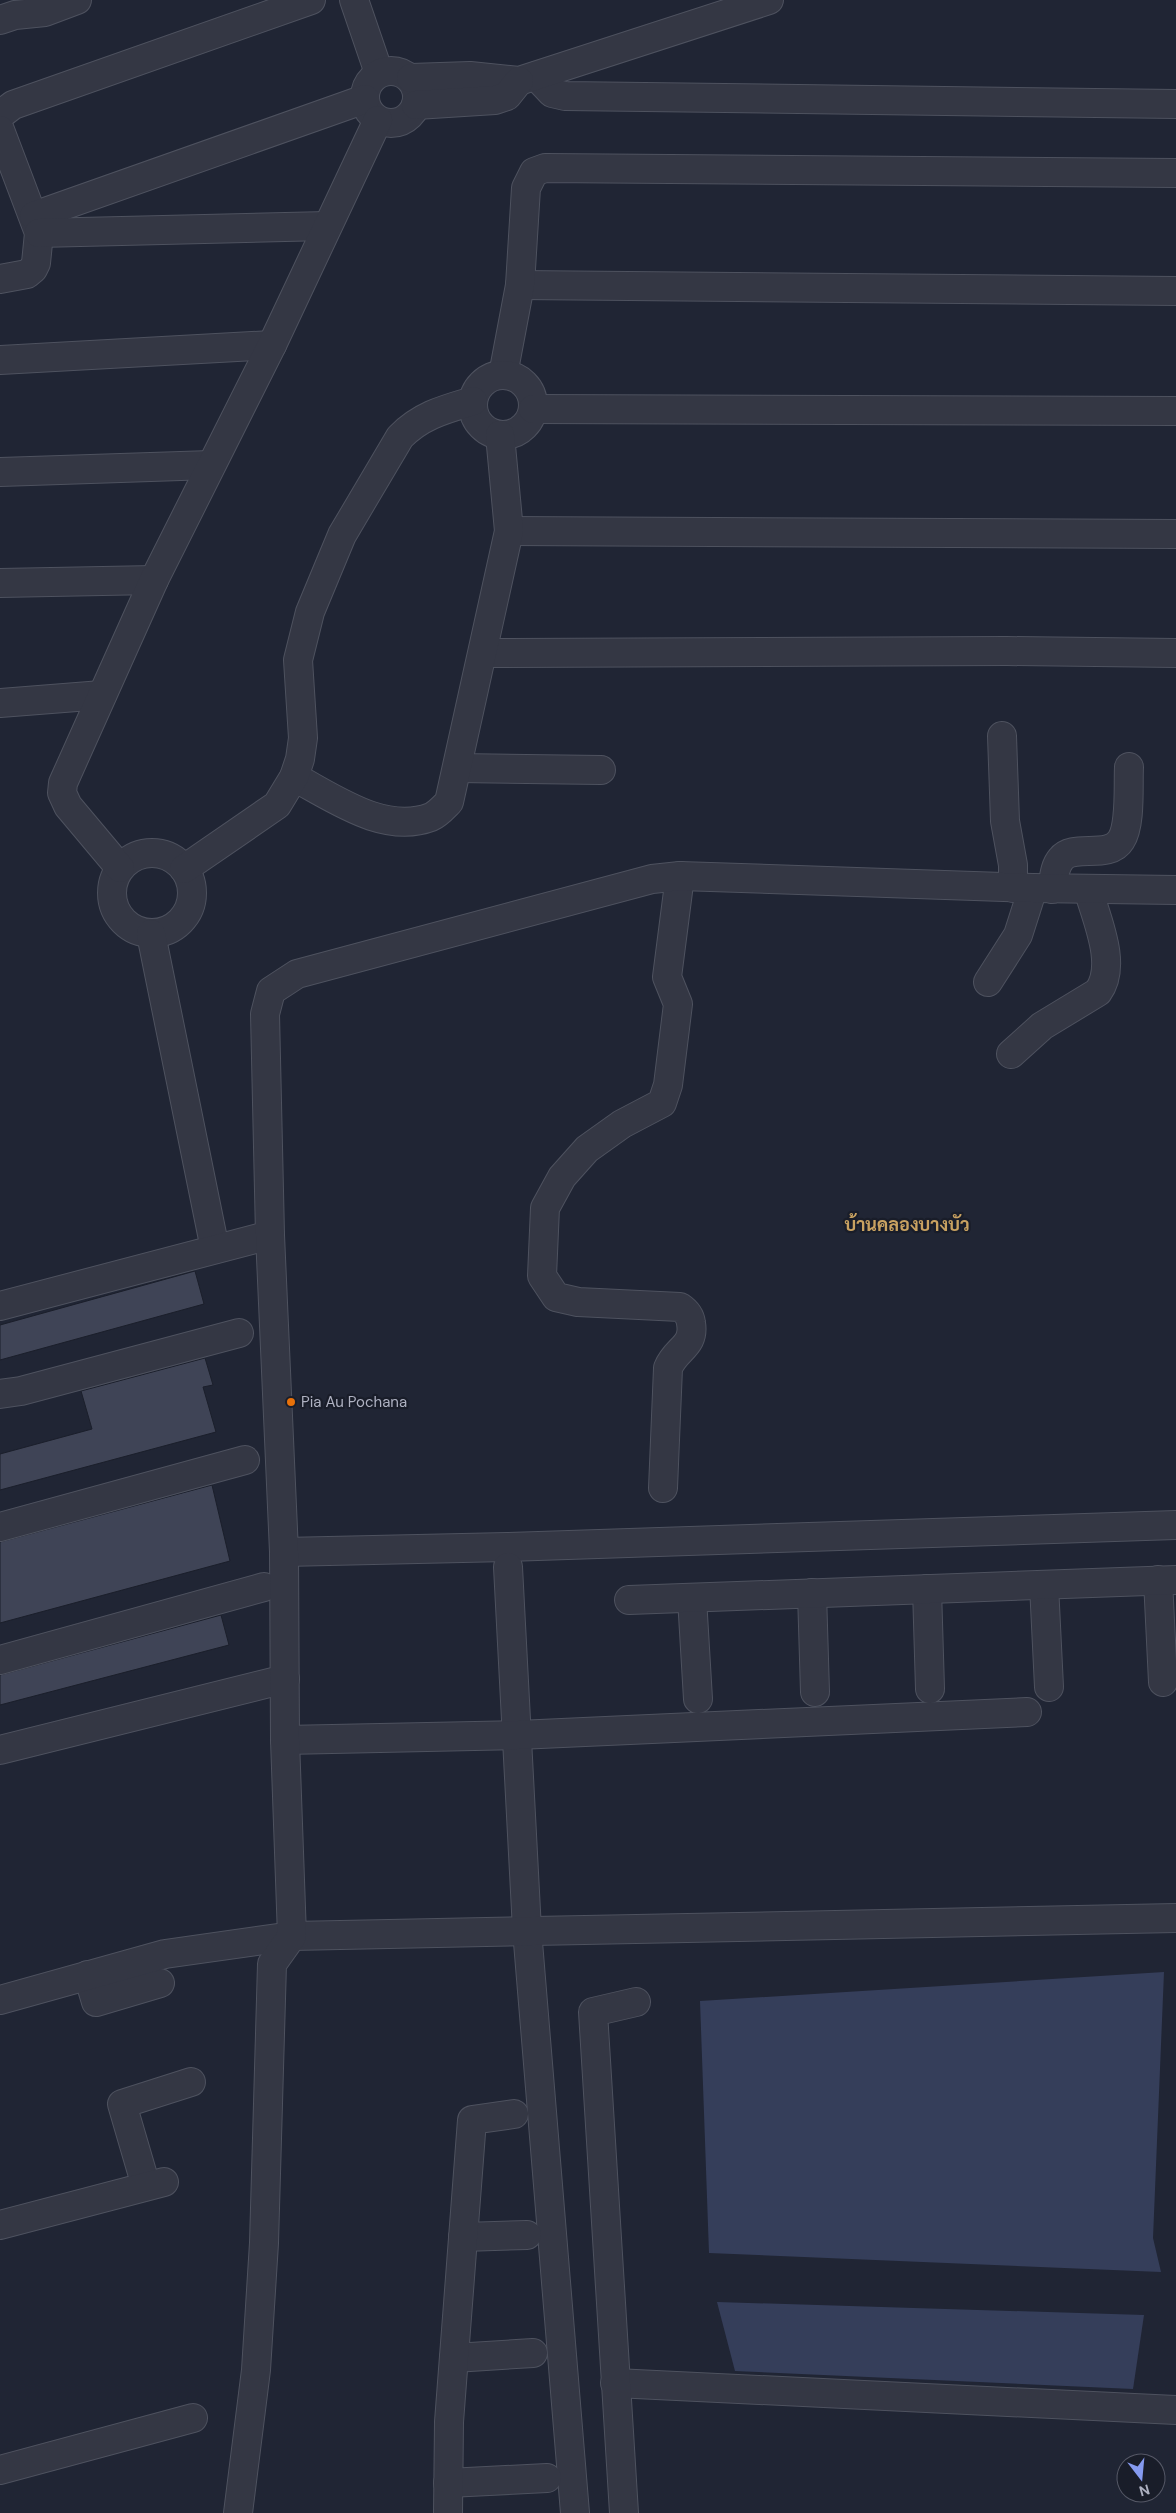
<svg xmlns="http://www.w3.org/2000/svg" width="1176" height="2513" font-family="'DM Sans',Sarabun,sans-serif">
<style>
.water{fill:#353e5a}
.building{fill:#3f4456;stroke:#1b1f2b}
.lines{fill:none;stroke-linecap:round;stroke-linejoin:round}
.minor-casing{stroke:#4e525f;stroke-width:30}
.minor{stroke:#343744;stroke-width:28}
.food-dot{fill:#e8710a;stroke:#191d29;stroke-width:2}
.labels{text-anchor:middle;stroke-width:4.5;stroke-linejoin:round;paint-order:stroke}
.poi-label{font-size:15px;fill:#aeb1c1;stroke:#191d29;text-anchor:start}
.quarter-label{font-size:18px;font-weight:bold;fill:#c9a261;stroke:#191d29}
</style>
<rect width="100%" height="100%" fill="#202534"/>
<g class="water">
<path d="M1164,1972l-11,266 8,34 -452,-19 -9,-252z"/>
<path d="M717,2302l427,13 -11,74 -398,-18z"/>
</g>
<g class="building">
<path d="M195,1271l9,33 -204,56v-35z"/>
<path d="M205,1358l8,27 -10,2 13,45 -216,58v-36l92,-25 -11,-38z"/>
<path d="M212,1485l18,76 -230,62v-81z"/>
<path d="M221,1615l8,30 -229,60v-30z"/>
</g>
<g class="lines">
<g class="minor-casing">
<g id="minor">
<path d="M354,0l25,73"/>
<path d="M0,20l15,-5 30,-3 32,-12"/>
<circle cx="391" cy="97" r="26"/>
<path d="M536,76l16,17 13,3 611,8"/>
<path d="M411,78l59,-2 49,5 250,-81"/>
<path d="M416,105l79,-5 12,-4 12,-15"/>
<path d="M0,115l13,-10 298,-105"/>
<path d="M0,130l39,103 -3,30 -3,6 -6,5 -27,5"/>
<path d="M34,216l331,-117"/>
<path d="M39,233l288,-7"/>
<path d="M520,285l656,6"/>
<path d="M0,360l272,-15"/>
<path d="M503,375l17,-90 6,-97 8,-16 11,-4 631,5"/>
<circle cx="503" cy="405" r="30"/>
<path d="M533,409l643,2"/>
<path d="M0,472l211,-7"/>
<path d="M509,531l667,3"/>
<path d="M0,583l154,-3"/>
<path d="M483,653l524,-2 169,2"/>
<path d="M0,703l102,-8"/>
<path d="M1002,736l3,85 8,44v23"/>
<path d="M458,768l143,2"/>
<path d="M294,777c40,21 90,58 137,40 7,-3 13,-10 18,-15l60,-271 -9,-96"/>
<circle cx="152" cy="893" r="40"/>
<path d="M120,868l-52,-62 -6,-13 1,-10 91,-203 118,-235 106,-225"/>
<path d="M184,869l93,-64 17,-28 6,-18 3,-21 -5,-78 12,-48 32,-77 58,-98c21,-22 46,-28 73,-36"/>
<path d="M1052,889c2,-10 2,-22 9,-30 12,-16 48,1 60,-19 10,-15 7,-54 8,-73"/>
<path d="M151,934l64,315"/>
<path d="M988,982l30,-47 15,-47"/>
<path d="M1011,1054l31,-28 56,-34c20,-27 -2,-74 -10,-103"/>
<path d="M0,1306l270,-71"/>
<path d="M0,1394l21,-3 218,-58"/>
<path d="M663,1488l5,-120c8,-20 27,-21 23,-45 -1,-8 -5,-12 -11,-16l-102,-5 -22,-5 -14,-21 3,-68 17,-31 25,-28 35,-25 40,-21 6,-18 10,-81 -11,-27 13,-101"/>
<path d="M0,1527l245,-67"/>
<path d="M284,1552l223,-5 669,-22"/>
<path d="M508,1567l19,363 48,583"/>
<path d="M1158,1580l5,102"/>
<path d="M1044,1585l5,102"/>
<path d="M927,1589l3,100"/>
<path d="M812,1593l3,99"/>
<path d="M692,1598l6,101"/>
<path d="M629,1600l547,-20"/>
<path d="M0,1660l264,-73"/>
<path d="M285,1740l233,-5 509,-23"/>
<path d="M0,1750l285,-71"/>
<path d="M88,1975l8,27 64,-19"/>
<path d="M0,2000l165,-46 127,-18 884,-18"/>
<path d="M146,2186l-24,-82 69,-22"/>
<path d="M0,2225l164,-43"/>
<path d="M463,2237l64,-2"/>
<path d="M454,2358l79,-5"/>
<path d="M615,2383l561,27"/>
<path d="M0,2470l193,-52"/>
<path d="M448,2483l99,-5"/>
<path d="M238,2513l18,-143 8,-127 8,-279 20,-28 -7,-196 -1,-188 -14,-317 -5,-221 6,-23 26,-17 355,-95 28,-3 353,12 143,2"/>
<path d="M448,2513l1,-91 23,-302 42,-6"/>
<path d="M624,2513l-31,-501 43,-10"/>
</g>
</g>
<use href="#minor" class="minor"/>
</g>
<circle class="food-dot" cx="291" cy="1402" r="5"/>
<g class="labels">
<g class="poi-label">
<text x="301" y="1407">Pia Au Pochana</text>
</g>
<g class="quarter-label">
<text x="907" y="1231">บ้านคลองบางบัว</text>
</g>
</g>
<g transform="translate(1141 2478) rotate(164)"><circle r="24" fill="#191d29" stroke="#555866"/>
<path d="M0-4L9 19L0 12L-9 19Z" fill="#859aef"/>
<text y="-8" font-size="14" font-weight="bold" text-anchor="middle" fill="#aeb1c1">N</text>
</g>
</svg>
